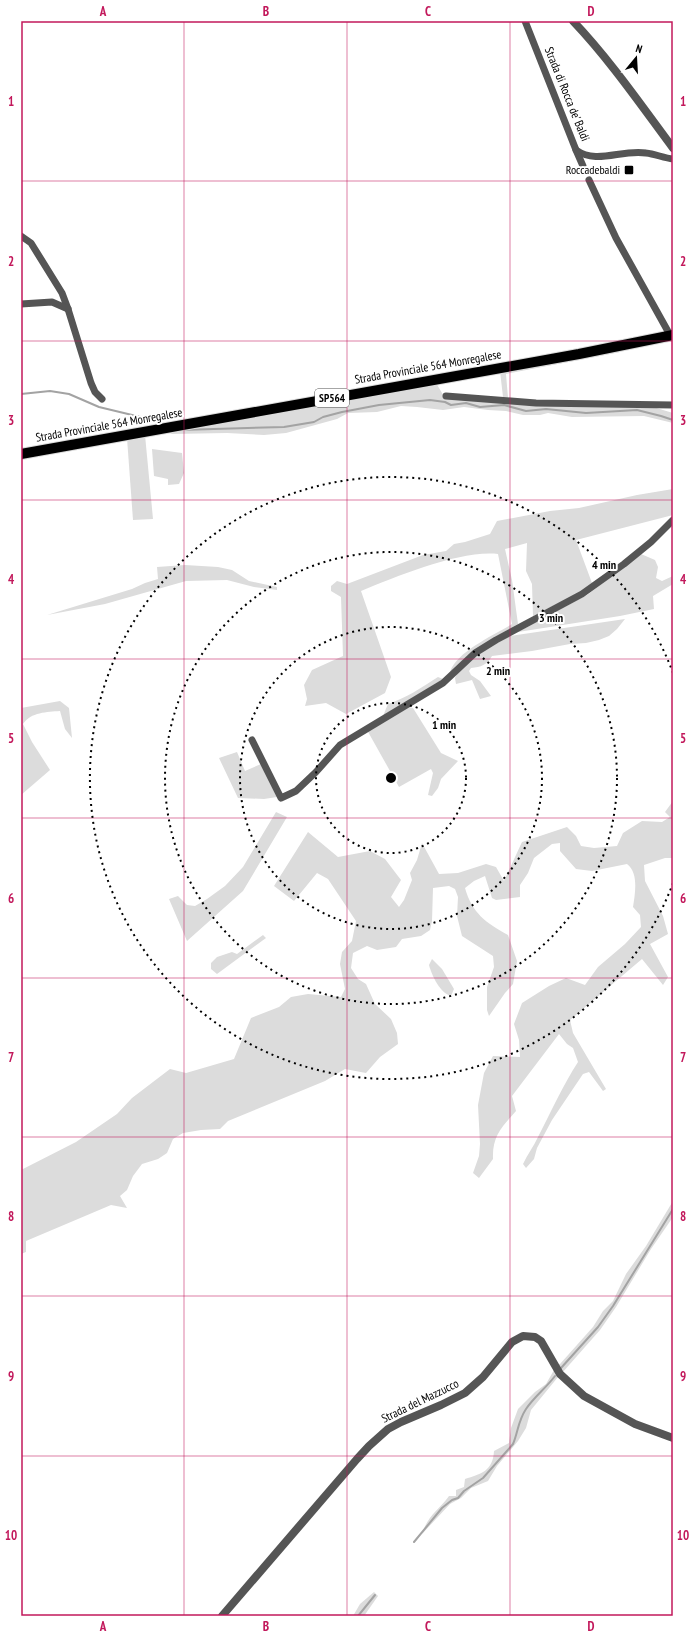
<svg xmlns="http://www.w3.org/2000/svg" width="694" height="1637" font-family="'PT Sans Narrow',sans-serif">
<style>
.green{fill:#dcdcdc}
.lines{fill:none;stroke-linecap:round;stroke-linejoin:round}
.stream{stroke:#a3a3a3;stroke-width:2}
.primary-casing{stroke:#dbdbdb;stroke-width:12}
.minor{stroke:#555;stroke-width:7}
.tertiary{stroke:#555;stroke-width:8}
.primary{stroke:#000;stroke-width:10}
.grid{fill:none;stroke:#c2185b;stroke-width:1;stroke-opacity:0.55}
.ring{fill:none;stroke:#000;stroke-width:2;stroke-dasharray:2 4}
.poi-dot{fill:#000;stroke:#fff;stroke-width:1.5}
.labels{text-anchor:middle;stroke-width:4;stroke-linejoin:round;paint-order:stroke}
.shield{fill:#fff;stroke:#4c4c4c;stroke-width:1}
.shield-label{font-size:11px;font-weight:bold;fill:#000}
.street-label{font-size:12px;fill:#000;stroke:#fff}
.poi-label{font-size:12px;fill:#000;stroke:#fff;text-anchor:end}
.centre{fill:#000;stroke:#fff;stroke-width:2}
.ring-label{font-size:12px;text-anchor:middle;font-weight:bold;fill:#000;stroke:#fff;stroke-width:4;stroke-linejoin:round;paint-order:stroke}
.neatline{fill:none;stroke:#c2185b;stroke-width:1.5}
.grid-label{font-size:13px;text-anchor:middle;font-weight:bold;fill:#c2185b}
</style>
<rect width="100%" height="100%" fill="#fff"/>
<g class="green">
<path d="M618,349l2,3 -114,22 2,24 -5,-1 -3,-26z"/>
<path d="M436,383l9,15 208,9 20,6v10l-29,-7 -72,1 -24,-4 -8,2h-17l-17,-4 -18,-1 -24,-3 -21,3 -26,-3 -16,-1 -24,6 -29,1 -11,6 -51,14 -22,2 -37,-2 -55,1 -5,-3z"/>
<path d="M145,435l8,84 -20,1 -6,-82z"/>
<path d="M152,449l30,4 2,20 -5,11 -11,1v-6l-14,-3z"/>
<path d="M673,489v26l-97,25 16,43 -13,10 -46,23 -1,-32 -6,-13 1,-28 -22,6 7,31 6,44c-25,14 -48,28 -68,48 6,-20 44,-37 62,-48l-14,-70c-38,-4 -100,22 -137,37l30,86 -6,16 -39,21 -20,-11 -21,3 2,-7 -3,-14 8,-15 31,-14 -2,-59 -10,-6v-5l6,-5 10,3 76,-29 23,-4 8,-7 11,-2 25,-8 7,-13 53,-10 29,-3 58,-13z"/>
<path d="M641,554l14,6 3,7 -2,11 6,3 11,-5v8l-20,12 1,13 -34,7 -102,16 69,-37z"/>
<path d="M185,565l33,2 14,3 17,11 28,6v3l-23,-3 -27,-7 -41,1 -81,23 -58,11 85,-26 13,-6 13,-4 -1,-12z"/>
<path d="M625,619l-8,10 -8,7 -10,4 -13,3 -16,1 -38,7 -40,5c-5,9 -11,11 -21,12l-2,3 2,4 9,6 11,15 -11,3 -8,-19 -16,4 -1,-6 2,-4 10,-11 21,-15 22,-12z"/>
<path d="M438,677l5,2 -60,37 5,-12c18,-6 33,-16 50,-27z"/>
<path d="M60,701l9,7 3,30 -7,-9 -5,-18c-13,1 -29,1 -37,13l9,18 18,28 -29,25v-87z"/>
<path d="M409,707l4,1 28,45 17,8 -17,18 -3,9 -6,8 -4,-1 5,-22 -2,-4 -32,18 -32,-57z"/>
<path d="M237,752l8,19 16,-7 16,33 -13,2 -26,-1 -19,-40z"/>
<path d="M673,801v57h-8l-21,7 1,16 18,35 5,18 -18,10 18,33 -5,8 -21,-26 -72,61 3,13 33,56 -3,2 -14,-19 -6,2 -31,46 -15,28 -3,11 -8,9 -3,-4c4,-9 11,-18 15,-27 13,-25 25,-52 40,-75l-5,-14 -6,-4 -8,-10 -47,62 4,15c-14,16 -24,25 -23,48l-14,19 -6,-5 6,-17 1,-12 -2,-39 6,-32 9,-17 27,1 -1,-17 -5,-16 8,-21 27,-17 17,-8 19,7 13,-18 27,-23 16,-17 -1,-12 -7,-8c2,-13 6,-34 -6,-43l-35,7 -16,-2 -16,-18v-8l-8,1 -18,14 -6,15 -8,12v12l-24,3 -4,-2 -7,-22 -11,5 -9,7c7,25 21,35 43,47l9,26 -4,23 -8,9 -16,23 -2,-6v-23l7,-20 -1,-11 -31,-20 -5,-20 1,-19 -3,-8 -6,-3 -16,2 -1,33 -2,9 -9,6 -19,3 -6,8 -19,3 -10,-4 -14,7 -2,15 7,11 8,5 9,20 16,15 6,14 1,11 -18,13 -14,16 -21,-4 -20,12 -97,40 -8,8 -19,1 -18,3 -10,6 -6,14 -9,6 -16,5 -9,12 -6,14 -7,6 7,12 -16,-3 -85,36v11l-5,2v-84l55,-28 41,-28 15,-16 38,-29 16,4 48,-14 17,-41 28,-11 12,-10 17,-3 33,3 4,-8 -5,-25 2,-12 10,-11 4,-20 -28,-42 -11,-6 -23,28 -20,-15 34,-54 30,25 32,-6 15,8 16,21 -10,17 8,10 5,-7 8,-20 -2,-7 7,-13 5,-17 17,31 19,-1 28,-9 10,3 8,14 18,-39 45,-15 9,9 5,10 13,2 23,-2 6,-13 19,-12 20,1 8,-5 -5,-5z"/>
<path d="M276,812l11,5 -44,74 -56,50 -18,-42 9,-3 9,9 8,1 12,-7 18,-13 18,-19z"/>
<path d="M263,935l3,3 -49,36 -6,-5v-6l6,-6 15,-5 5,2z"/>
<path d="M432,959l10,10 12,20 -3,7c-11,-3 -19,-20 -22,-31z"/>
<path d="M673,1201v16l-22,32 -35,58 -16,23 -38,43 -5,-9h3l33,-37 10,-16 10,-10 13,-27 20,-28z"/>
<path d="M554,1370l4,7 -27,33 -5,18 -8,13 -21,25 -9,15 -17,7 -10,10 -11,6 -28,30c6,-19 16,-23 27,-38h7v-6l8,-3 1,-8c16,-5 28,-8 29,-28l15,-8 2,-15 7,-19 17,-17 11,-8z"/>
<path d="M374,1592l4,4 -14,20h-11l7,-12z"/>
</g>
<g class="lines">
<g class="stream">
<path d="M21,394l29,-3 19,3 30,13 58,14"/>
<path d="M180,430l104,-3 30,-5 9,-5 19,-5 37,-7 51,-5 15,2 6,3 15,-2 14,4 24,-2 22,6 20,-2 40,4 51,-3 24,6 12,4"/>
<path d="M561,1368l37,-41 15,-21 60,-97"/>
<path d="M414,1542l28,-34 10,-8 6,-2 6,-7 19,-13 30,-34c5,-12 5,-23 13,-35 8,-12 20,-21 29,-33"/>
<path d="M358,1616l17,-21"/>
</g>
<g class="primary-casing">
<path id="primary" d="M21,454l558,-100 94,-19"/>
</g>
<g class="minor">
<path d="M525,21l51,129c21,15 45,-1 70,3 9,1 18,5 27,6"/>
<path d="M576,150l7,16"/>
<path d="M589,180l27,58 54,97"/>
<path d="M21,236l10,7 31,50 6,16 23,74 4,9 7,7"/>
<path d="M21,304l31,-2 16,7"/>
<path d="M446,396l90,7 137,2"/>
<path d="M252,740l29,58 15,-7 20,-19 24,-27 103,-62 32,-30 21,-13 86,-46 42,-30 27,-22 22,-22"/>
</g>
<g class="tertiary">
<path d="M573,21c37,39 68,84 100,127"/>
<path d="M222,1616l135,-157 12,-13 19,-17 13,-7 40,-17 24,-12 18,-16 29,-35 11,-6 12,1 6,4 19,33 24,22 51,28 38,14"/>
</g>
<use href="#primary" class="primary"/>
</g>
<path class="grid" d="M184,21v1595M347,21v1595M510,21v1595M21,181h652M21,341h652M21,500h652M21,659h652M21,818h652M21,978h652M21,1137h652M21,1296h652M21,1456h652"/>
<g class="ring">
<circle cx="391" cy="778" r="75"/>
<circle cx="391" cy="778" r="151"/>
<circle cx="391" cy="778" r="226"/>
<path d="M673 883A301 301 0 1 1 673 673"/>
</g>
<rect class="poi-dot" x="624" y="165" width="10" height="10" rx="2"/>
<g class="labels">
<rect class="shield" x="315" y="389" width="34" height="18" rx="3"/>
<g class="shield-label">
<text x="332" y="402">SP564</text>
</g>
<g class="street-label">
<text transform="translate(567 94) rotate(68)" y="4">Strada di Rocca de' Baldi</text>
<text transform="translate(428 367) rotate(-10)" y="4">Strada Provinciale 564 Monregalese</text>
<text transform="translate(109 425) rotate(-10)" y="4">Strada Provinciale 564 Monregalese</text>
<text transform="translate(420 1401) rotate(-26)" y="4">Strada del Mazzucco</text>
</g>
<g class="poi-label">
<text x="620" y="174">Roccadebaldi</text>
</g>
</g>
<circle cx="391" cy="778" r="6" class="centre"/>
<g class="ring-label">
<text x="604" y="569">4 min</text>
<text x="551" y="622">3 min</text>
<text x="498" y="675">2 min</text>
<text x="444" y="729">1 min</text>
</g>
<rect width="694" height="1637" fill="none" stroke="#ffffff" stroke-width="44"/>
<g transform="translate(636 58) rotate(18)" stroke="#ffffff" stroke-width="3" paint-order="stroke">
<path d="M0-3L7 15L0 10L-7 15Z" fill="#000000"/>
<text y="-6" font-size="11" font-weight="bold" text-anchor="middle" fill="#000000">N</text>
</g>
<rect x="22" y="22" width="650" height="1593" class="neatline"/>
<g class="grid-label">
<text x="103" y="16">A</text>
<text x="266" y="16">B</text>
<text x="428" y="16">C</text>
<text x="591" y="16">D</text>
<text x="11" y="106">1</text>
<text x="683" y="106">1</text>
<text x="11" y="266">2</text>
<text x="683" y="266">2</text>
<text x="11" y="425">3</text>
<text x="683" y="425">3</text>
<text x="11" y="584">4</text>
<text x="683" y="584">4</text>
<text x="11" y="743">5</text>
<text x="683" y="743">5</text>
<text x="11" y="903">6</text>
<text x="683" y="903">6</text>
<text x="11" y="1062">7</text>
<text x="683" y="1062">7</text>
<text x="11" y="1221">8</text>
<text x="683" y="1221">8</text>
<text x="11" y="1381">9</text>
<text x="683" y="1381">9</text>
<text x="11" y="1540">10</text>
<text x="683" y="1540">10</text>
<text x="103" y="1631">A</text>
<text x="266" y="1631">B</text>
<text x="428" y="1631">C</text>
<text x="591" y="1631">D</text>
</g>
</svg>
